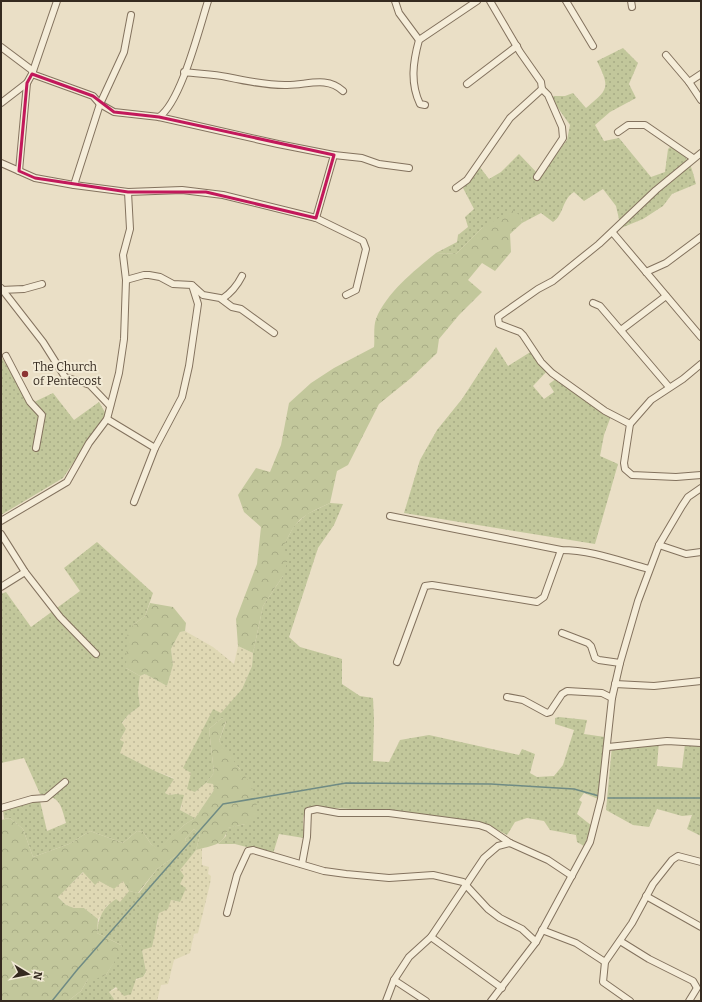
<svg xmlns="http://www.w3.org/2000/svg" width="702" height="1002" font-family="Bitter,serif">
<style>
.farmland{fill:url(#farmland-dots)}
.grass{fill:url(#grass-dots)}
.forest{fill:url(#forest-crowns)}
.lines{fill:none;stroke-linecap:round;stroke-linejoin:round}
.stream{stroke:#6f8b84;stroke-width:1.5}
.minor-casing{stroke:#83725e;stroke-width:8}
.minor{stroke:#f5edd9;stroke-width:6}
.marked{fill:none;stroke:#c2185b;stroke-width:3;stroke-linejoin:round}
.poi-dot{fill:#8c3434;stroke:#f2ead5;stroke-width:1.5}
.labels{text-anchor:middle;stroke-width:4;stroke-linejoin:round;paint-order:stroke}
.poi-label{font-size:12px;fill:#352a20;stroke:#f2ead5;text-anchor:start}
</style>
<defs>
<pattern id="farmland-dots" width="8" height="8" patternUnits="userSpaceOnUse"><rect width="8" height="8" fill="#dfd8b4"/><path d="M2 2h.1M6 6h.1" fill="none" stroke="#c0ba9a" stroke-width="1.8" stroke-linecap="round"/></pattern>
<pattern id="grass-dots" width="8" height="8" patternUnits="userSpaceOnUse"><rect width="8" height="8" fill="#c2c79b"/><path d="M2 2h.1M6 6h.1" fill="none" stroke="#a7ab85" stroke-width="1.8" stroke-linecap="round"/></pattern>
<pattern id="forest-crowns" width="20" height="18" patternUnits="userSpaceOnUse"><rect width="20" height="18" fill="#c2c79b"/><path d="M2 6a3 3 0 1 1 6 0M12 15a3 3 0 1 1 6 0" fill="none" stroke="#a7ab85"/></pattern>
</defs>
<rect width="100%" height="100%" fill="#eadfc6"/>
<g class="farmland">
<path d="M185,631l28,16 21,17 4,-18 15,7 -1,13 -10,23 -21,25 -8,-5 -29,59 7,5 4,19 11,-9 7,1 1,6 -19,28 -15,-8 2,-4 -6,-12 -7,1 -4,-2 9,-15 -19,-7 -35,-18v-13l6,-11 -4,-5 6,-9 12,-9 -2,-14 2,-16 5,-2 22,12 6,-21 -2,-16 9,-17z"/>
<path d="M202,848v17l7,2 -1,7 3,2 -1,8 -12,49 -4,1 -4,19 -16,7 -6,24 -7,1 -4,16h-44l1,-2 -5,-7 34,-15 3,-4 -4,-23 15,-24 2,-13 12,-13 8,2v-32l17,-20z"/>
<path d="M84,872l15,8h24l6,11 -9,12 -13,2 -3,7 -6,7 -14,-11h-10l-8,-3 -8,-9z"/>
</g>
<g class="grass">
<path d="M623,48l15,15 -9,21 7,14 -26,14 -15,13 9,16 15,-3 32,39 14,-5 3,-23 3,-3c18,11 20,18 25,38l-24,10 -9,12 -20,13 -22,9 -5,-22 -13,-17 -19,12 -10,-9c-12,7 -10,23 -21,30l-12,-9 -19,10 -1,-7 -39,12 -26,26 -20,-1 21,-11 1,-7 10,-8 -3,-10 9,-8 -11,-21 16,-22 10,13 12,-7 18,-18 21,22 27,-36 3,-15 -19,-27 3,-2h11l8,-3 13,15c23,-19 24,-20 11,-47z"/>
<path d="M496,347l12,19 24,-15 17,18 -16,17 11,13 10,-7 -5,-8 8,-6 54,38 -7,19 -4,21 18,8 -23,80 -191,-31 16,-53 17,-30 25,-31z"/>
<path d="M1,356l29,48 23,-11 21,27 25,-18 7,12 -43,64 -62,37z"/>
<path d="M330,503l13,1 -9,21 -16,23 -29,89 11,10 42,12v25l18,12 13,2 1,22 -1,41 16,1 11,-22 29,-5 90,20 3,-6 13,5 -5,19 7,4 17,-1 9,-11 11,-35 -19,-6v-6l4,-1 28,3 -3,14 21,3 -7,62 -14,-6 -5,7 3,2 -5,12 15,12 -8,20 -7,-4 -1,-7 -26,-5 -6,-9 -17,-3 -12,4 -8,13 -19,-10 -40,-8 -72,-7 -70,-3 -3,12 1,19 -25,-4 -6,20 -38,-10h-17l8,-8 1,-8 18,-4 -5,-55 -10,-11 -11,-17 7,-19 -4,-4 -13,11 5,44 -8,10 -11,9 -8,-3 4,-16 -8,-5 30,-59 8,4 21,-24 10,-23 1,-13 10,-47 20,-30 -1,-28 12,-22 13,-12z"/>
<path d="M97,542l56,51 -8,23 -12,9 -7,43 14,8 -2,16 2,14 -12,9 -6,8 4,6 -6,11 4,2 -4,11 35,18 19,8 -9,14 4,2 7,-1 8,1 -4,15 15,8 -11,7 -26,25 -7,-6 -8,-12 -6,-1 -14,12 -33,-12 -21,13 -36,13 -10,-28 -13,-11 -6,1 -1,-9 26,-9h11l7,30 19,-8c-5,-19 -6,-26 -26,-29l-16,-36 -23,5v-169l5,-2 25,35 49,-36 -16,-23z"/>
<path d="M659,741l-2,25 25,2 3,-24 16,1v91l-14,-7 5,-14 -10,1 -25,-7 -8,18 -16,-2 -27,-15 6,-64z"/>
<path d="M194,829l6,5 -4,16 -16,20 4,6 -4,8 6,4 -6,14 -9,-2 -3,9 -9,4 -7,34 -10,3 4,22 -3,5 -7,2 -5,15 -7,2 -8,-9 -7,5 5,7 -1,2h-45l13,-10 7,-12 18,-4 16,-27 -1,-3 -24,-12c1,-15 6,-26 19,-34l4,3 9,-11 10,2 18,-24 27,-19 4,-5 -3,-6z"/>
</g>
<g class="forest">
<path d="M512,210l9,6 1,7 -12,11 1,18 -16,19 -13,-8 -14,17 14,12 -23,23 -20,24 -2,14 -26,25 -32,26 -31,61 -11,6 -7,32c-29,13 -34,16 -47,45l6,8 -6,20 -20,30 -10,47 -15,-7 -2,-27 21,-55 4,-37 -17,-15 -6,-17 18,-27 14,4 11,-27 8,-42 22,-20 23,-15 40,-21c1,-8 -1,-20 2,-28 11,-27 38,-48 60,-66l20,1 26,-26z"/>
<path d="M150,603l23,4 13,16 -1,8 -5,1 -9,17 2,16 -6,21 -22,-12 -5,2 -14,-8 1,-32 6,-11 12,-9z"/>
<path d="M222,718l4,3 -7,20 31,42 7,17 -2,19 -10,5 -17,4c-5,19 -16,17 -32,22l4,-16 -6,-5 -9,10 3,6 -4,5 -27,19 -19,24 -9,-2 -6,-10 -9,8 -15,-8 -4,4 -12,-13 -25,25 8,8 8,3h10l14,11 -1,14 24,12 2,3 -17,27 -13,5 -5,-1 -7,12 -13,10h-67v-181l9,-2 13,11 10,28 36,-13 21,-13 33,12 14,-12 6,1 8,12 7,5 26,-24 11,-7 19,-28 -1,-6 -7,-1 8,-10 -5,-44z"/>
</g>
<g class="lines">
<g class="stream">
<path d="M608,798h93"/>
<path d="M52,1001l25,-31 146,-166 123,-21 145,1 83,5 25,7"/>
</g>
<g class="minor-casing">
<g id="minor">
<path d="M395,1l4,12 20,27"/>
<path d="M490,1l30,51 21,30 1,7 6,6 14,32 1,11 -26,39"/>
<path d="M566,1l27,45"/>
<path d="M631,1l1,6"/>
<path d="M1,47l32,24"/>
<path d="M666,55l23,27 12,18"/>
<path d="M184,72c14,2 29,2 43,5 19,4 38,8 58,8 20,1 41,-10 58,6"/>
<path d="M32,74l61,22 7,8 14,8 45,5 119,27 56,11 28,3 17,6 30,4"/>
<path d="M689,82l12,-8"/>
<path d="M467,84l50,-38"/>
<path d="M1,103l26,-20"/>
<path d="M425,105l-5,-1c-10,-21 -7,-42 -1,-64l58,-39"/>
<path d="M159,117c22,-15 40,-88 49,-116"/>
<path d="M618,132l10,-7h17l48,33"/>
<path d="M1,163l34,15 39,7 54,7 54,-2 41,5 93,23 47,23 3,8 -10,41 -10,5"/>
<path d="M19,171l8,-88 5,-9 25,-73"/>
<path d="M74,185l26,-81 24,-52 7,-37"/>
<path d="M456,188l11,-8 43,-62 32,-29"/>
<path d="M316,218l18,-63"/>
<path d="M613,233l88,104"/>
<path d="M646,272l20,-9 35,-26"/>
<path d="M126,280l18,-5h5l11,2 13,7 19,1 6,19 -9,62 -7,31 -27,51 -21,54"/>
<path d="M193,286l10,9 17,3 12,9 9,2 33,24"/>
<path d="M1,288l42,54 22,35 25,8 20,21"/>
<path d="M1,290l23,-1 18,-5"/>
<path d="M222,299c9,-6 15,-13 20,-23"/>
<path d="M593,303l7,3 69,81"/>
<path d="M621,330l45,-34"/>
<path d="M6,356l24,46 12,13 -6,33"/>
<path d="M701,364l-18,15 -32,21 -21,24 -6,39 1,6 7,6 44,2 25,-2"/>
<path d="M107,419l48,29"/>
<path d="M630,424l-25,-13 -53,-38 -11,-11 -18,-27 -3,-3 -21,-8 -1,-7 40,-28 15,-8 46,-37 57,-54 45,-37"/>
<path d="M390,516l171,34c31,0 58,11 88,19"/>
<path d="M1,521l66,-39 22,-39 18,-24 12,-46 5,-34 2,-59 -3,-25 7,-26 -2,-37"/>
<path d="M1,534l24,38 35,45 36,37"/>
<path d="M659,545l27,9 15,-2"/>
<path d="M1,587l24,-15"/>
<path d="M562,633l26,10 3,3 4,12 4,2 21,3"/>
<path d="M397,662l28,-76 7,-1 105,17 7,-5 17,-47"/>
<path d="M615,684l39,2 47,-5"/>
<path d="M507,697l16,3 24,13 3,-1 12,-18 5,-3 35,2 10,5"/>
<path d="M608,747l59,-6 34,2"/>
<path d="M1,808l31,-9 14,-1 19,-16"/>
<path d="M302,864l5,-27 1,-26 9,-2 22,4h50l90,12 9,3 22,15 38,17 24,16"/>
<path d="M646,896l55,31"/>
<path d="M227,913l10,-38 11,-24 5,-1 71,21 22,3 43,4 44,-3 30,7 25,27 12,9 22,11 14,13"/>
<path d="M542,930l34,13 29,19"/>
<path d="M431,937l71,51"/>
<path d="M620,941l29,18 44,22 4,7 -8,13"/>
<path d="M394,980l32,21"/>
<path d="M386,1001l8,-21 15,-23 22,-20 53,-79 14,-12 12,-3"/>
<path d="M491,1001l45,-59 54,-100 11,-43 11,-101 8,-35 18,-62 21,-56 23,-39 6,-9 13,-9"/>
<path d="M630,1001l-27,-19 2,-20 27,-39 21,-39 19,-24 6,-4 23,6"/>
</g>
</g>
<use href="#minor" class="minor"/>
</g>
<path class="marked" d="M32,74l61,22 21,16 45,5 175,38 -18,63 -110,-26h-78l-93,-14 -16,-7 8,-88z"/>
<circle class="poi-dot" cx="25" cy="374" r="4"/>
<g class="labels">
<g class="poi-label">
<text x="33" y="371">The Church<tspan x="33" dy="14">of Pentecost</tspan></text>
</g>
</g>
<rect width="702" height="1002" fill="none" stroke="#352a20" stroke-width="4"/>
<g transform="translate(28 974) rotate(100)" stroke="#f2ead5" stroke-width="3" paint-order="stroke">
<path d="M0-3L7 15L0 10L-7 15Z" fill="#352a20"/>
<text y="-6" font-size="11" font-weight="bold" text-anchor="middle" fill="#352a20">N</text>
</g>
</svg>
